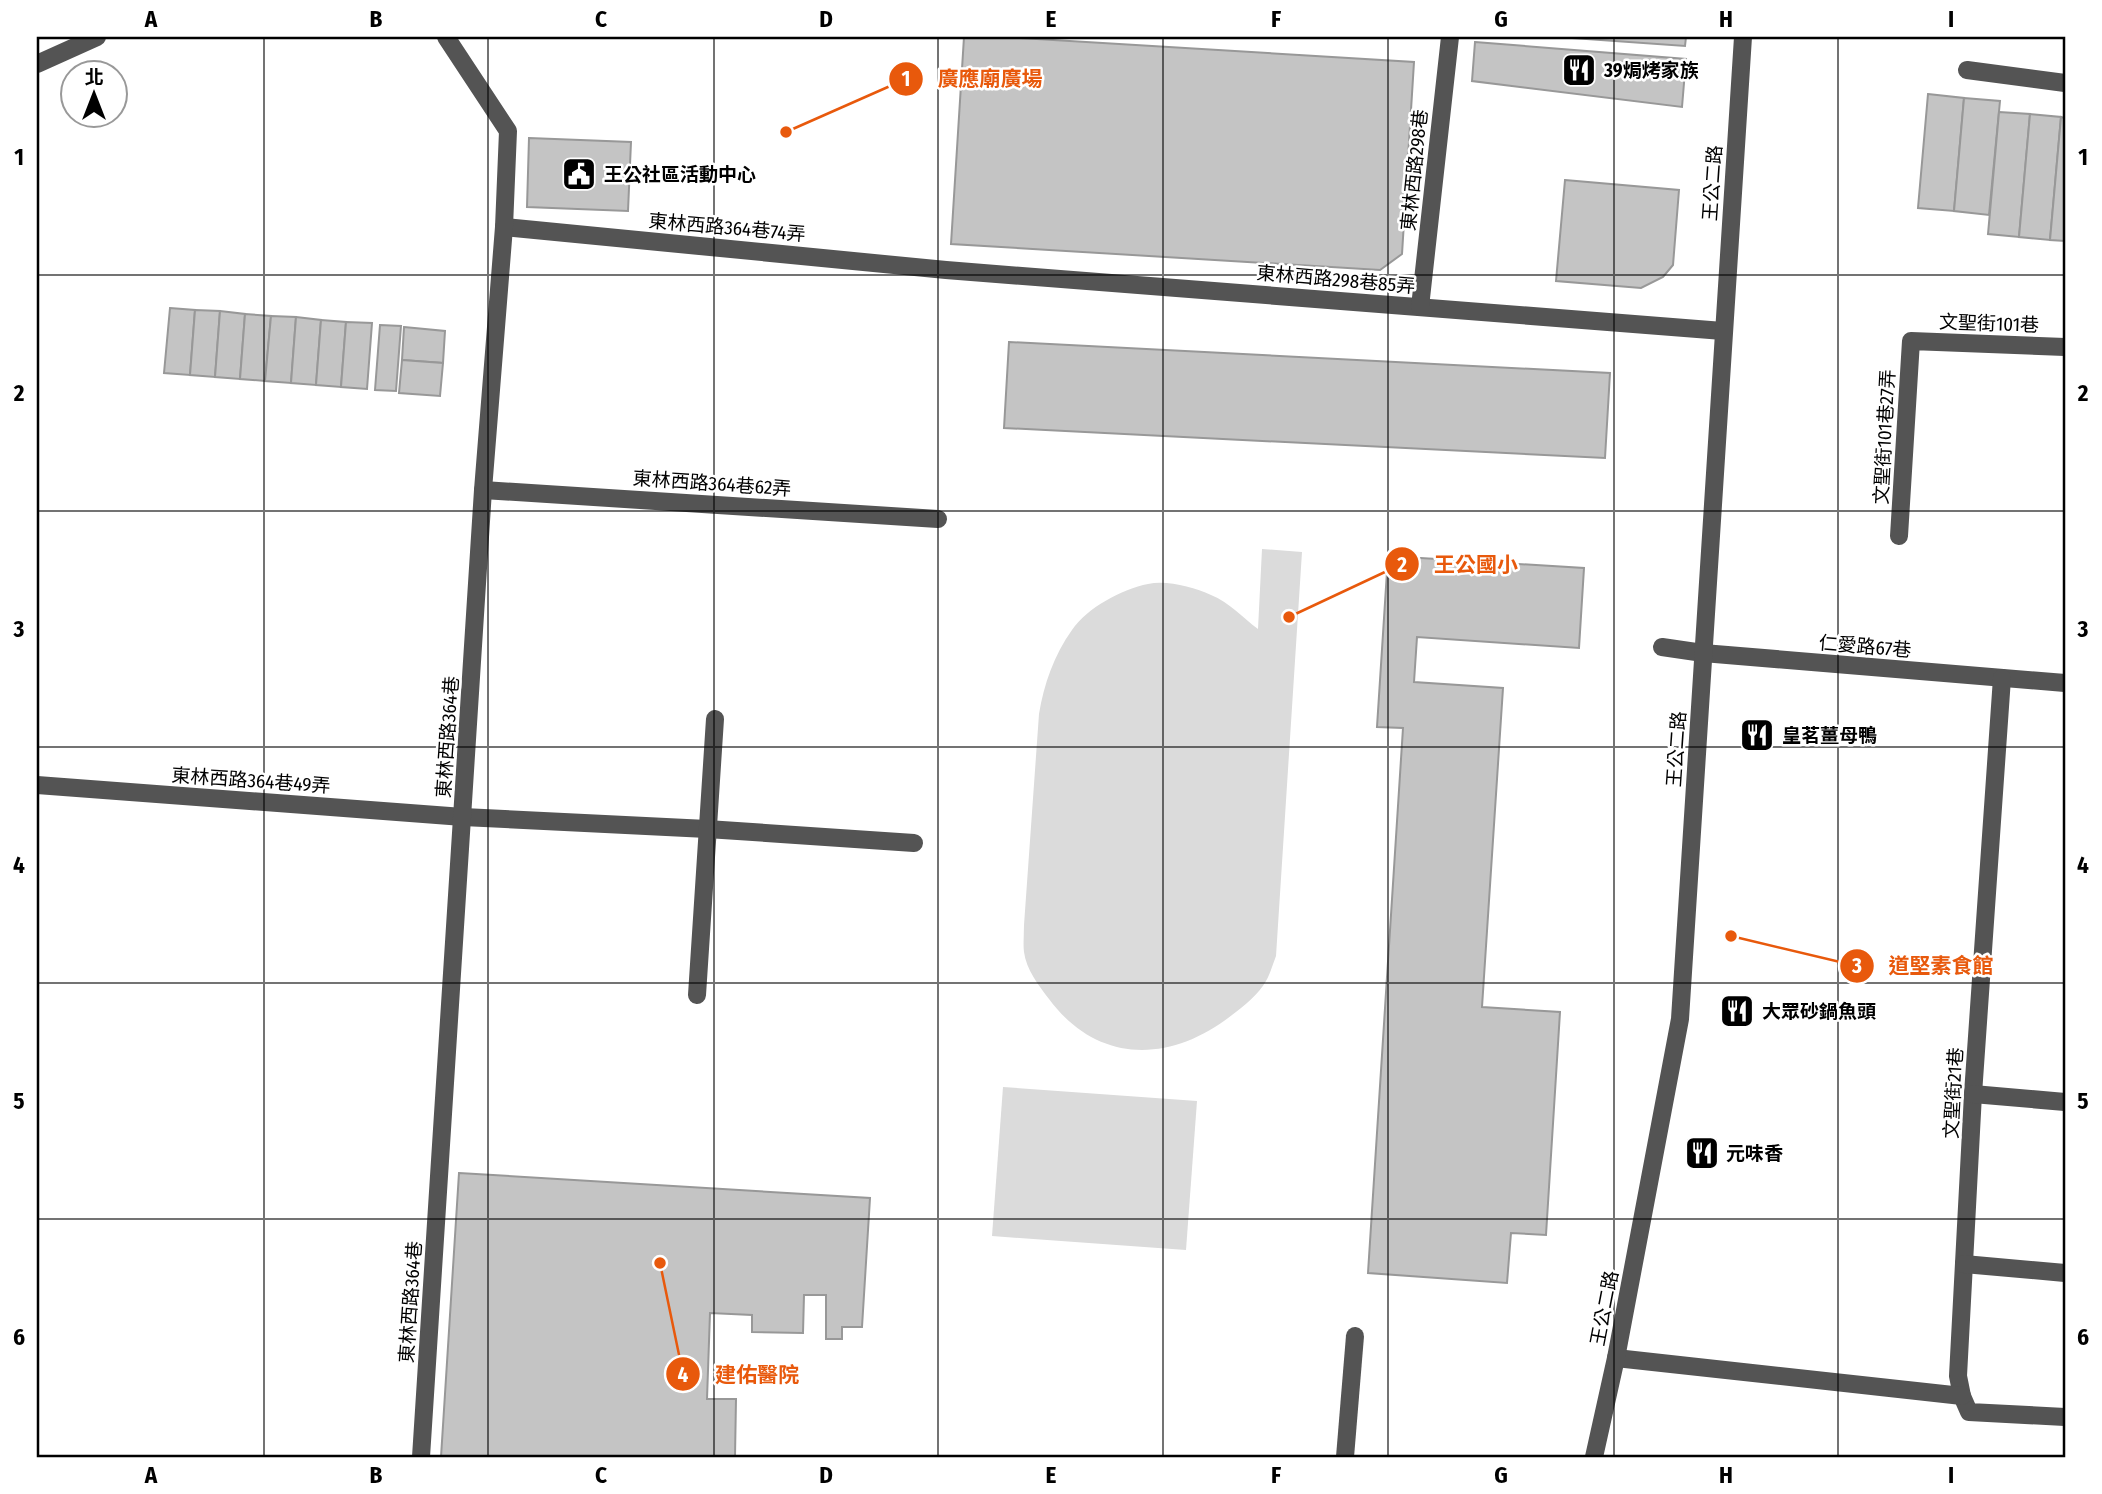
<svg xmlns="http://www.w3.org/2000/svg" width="2102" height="1494" font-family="'Fira Sans Condensed','Noto Sans TC',sans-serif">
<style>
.green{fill:#dbdbdb}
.building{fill:#c4c4c4;stroke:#989898;stroke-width:2}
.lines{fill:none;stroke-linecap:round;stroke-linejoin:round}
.minor{stroke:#545454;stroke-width:18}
.grid{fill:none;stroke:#000;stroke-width:2;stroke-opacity:0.55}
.labels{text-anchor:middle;stroke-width:5;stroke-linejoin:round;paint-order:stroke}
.poi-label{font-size:19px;font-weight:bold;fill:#000;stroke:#fff;text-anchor:start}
.street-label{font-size:19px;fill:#000;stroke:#fff}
.leader{fill:none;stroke:#e8590c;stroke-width:2.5}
.callout-dot{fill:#e8590c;stroke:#fff;stroke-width:2.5}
.mark-label{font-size:21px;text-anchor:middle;font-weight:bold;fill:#fff}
.callout-label{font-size:21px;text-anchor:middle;font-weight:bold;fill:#e8590c;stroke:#fff;stroke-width:5;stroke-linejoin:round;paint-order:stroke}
.neatline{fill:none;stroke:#000;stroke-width:2.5}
.grid-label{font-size:23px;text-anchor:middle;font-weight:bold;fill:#000}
</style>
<rect width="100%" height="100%" fill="#fff"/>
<g class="green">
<path d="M1262,549l40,3 -26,404c-3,8 -6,18 -10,25 -7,13 -22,25 -34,34 -61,48 -134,50 -183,-16 -10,-13 -23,-30 -25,-47 -1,-8 0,-18 0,-27l15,-211c5,-30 15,-59 33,-84 15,-22 50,-41 76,-46 19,-4 45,3 63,11 18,7 32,23 47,34z"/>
<path d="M1003,1087l194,14 -11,149 -194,-14z"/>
</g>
<g class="building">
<path d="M964,37h39l411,25 -12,192 -22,16 -429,-26z"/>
<path d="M1558,37h128l-1,9z"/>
<path d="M1475,42l211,17 -4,48 -210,-26z"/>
<path d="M1928,94l36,4 -10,113 -36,-3z"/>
<path d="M1964,98l36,3 -11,114 -35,-4z"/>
<path d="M1999,112l31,2 -11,123 -31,-3z"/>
<path d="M2030,114l31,3 -11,123 -31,-3z"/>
<path d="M2061,117l4,1v123l-15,-1z"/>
<path d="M529,138l102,4 -3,69 -101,-4z"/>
<path d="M1565,180l114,10 -6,75 -10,12 -22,11 -85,-7z"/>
<path d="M170,308l25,2 -5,65 -26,-2z"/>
<path d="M195,310l25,1 -5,66 -25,-2z"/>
<path d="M220,311l25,3 -5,65 -25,-2z"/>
<path d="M245,314l26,2 -6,65 -25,-2z"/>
<path d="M271,316l25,1 -5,66 -26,-2z"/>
<path d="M296,317l25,3 -5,65 -25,-2z"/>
<path d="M321,320l25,2 -5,65 -25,-2z"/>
<path d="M346,322l26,1 -5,66 -26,-2z"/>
<path d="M380,325l21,1 -5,65 -21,-1z"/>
<path d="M404,327l41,4 -2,32 -41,-3z"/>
<path d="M1009,342l601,31 -5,85 -601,-30z"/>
<path d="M402,360l41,3 -3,33 -41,-3z"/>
<path d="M1388,556l196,12 -5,80 -162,-11 -3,45 89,6 -21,319 78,5 -14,223 -35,-2 -4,50 -139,-10 35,-545 -26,-1z"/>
<path d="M459,1173l411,25 -8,129h-20v12h-16v-44h-22l-1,38 -51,-1v-17l-42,-2 -3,86h29l-1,58h-294z"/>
</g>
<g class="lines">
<g class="minor">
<path d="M37,64l60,-27"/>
<path d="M1967,70l98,13"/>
<path d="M504,227l442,43 777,61"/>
<path d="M1420,307l30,-270"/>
<path d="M483,490l455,29"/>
<path d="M1899,536l12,-195 154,6"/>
<path d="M1662,647l41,6 362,30"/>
<path d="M2002,678l-29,416 -15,282 4,20 7,16 96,5"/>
<path d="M37,785l426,32 244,12 207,14"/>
<path d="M697,995l18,-276"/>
<path d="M1973,1094l92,8"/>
<path d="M1964,1264l101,9"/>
<path d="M1616,1358l346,38"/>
<path d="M421,1457l62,-967 21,-263 4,-96 -62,-94"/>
<path d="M1345,1457l10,-121"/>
<path d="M1594,1457l22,-99 64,-339 63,-982"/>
</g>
</g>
<path class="grid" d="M264,37v1420M488,37v1420M714,37v1420M938,37v1420M1163,37v1420M1388,37v1420M1614,37v1420M1838,37v1420M37,275h2028M37,511h2028M37,747h2028M37,983h2028M37,1219h2028"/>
<defs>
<g id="restaurant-square" transform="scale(1.75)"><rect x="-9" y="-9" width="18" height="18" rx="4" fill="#000" stroke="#fff"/><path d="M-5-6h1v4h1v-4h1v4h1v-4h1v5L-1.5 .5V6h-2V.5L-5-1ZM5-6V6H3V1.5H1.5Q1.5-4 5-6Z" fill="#fff"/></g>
<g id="civic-square" transform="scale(1.75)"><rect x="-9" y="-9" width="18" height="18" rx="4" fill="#000" stroke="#fff"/><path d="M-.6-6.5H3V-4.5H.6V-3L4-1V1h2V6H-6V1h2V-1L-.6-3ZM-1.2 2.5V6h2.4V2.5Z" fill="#fff"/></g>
</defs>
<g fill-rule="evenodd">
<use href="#restaurant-square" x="1579" y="70"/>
<use href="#civic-square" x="579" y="174"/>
<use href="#restaurant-square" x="1757" y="735"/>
<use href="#restaurant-square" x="1737" y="1011"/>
<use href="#restaurant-square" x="1702" y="1153"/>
</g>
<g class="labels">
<g class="poi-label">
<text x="1604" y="77">39焗烤家族</text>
<text x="604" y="181">王公社區活動中心</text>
<text x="1782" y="742">皇茗薑母鴨</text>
<text x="1762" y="1018">大眾砂鍋魚頭</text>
<text x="1726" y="1160">元味香</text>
</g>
<g class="street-label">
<text transform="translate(1414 170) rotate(-84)" y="7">東林西路298巷</text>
<text transform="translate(1712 183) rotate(-86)" y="7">王公二路</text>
<text transform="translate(727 227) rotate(5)" y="7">東林西路364巷74弄</text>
<text transform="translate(1336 279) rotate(5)" y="7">東林西路298巷85弄</text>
<text transform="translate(1989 323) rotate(2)" y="7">文聖街101巷</text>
<text transform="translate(1884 437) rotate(-87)" y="7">文聖街101巷27弄</text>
<text transform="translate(712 483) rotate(4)" y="7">東林西路364巷62弄</text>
<text transform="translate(1865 646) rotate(5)" y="7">仁愛路67巷</text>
<text transform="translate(447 737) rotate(-86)" y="7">東林西路364巷</text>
<text transform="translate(1676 749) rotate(-86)" y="7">王公二路</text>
<text transform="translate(251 780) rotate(4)" y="7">東林西路364巷49弄</text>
<text transform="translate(1953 1093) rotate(-87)" y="7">文聖街21巷</text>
<text transform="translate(410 1302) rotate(-86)" y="7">東林西路364巷</text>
<text transform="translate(1604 1308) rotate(-79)" y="7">王公二路</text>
</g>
</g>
<path class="leader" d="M786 132L906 79M1289 617L1402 564M1731 936L1857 966M660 1263L683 1374"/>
<g class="callout-dot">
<circle cx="786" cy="132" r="7"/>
<circle cx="1289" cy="617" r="7"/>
<circle cx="1731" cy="936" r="7"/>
<circle cx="660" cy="1263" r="7"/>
<circle cx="906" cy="79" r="18"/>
<circle cx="1402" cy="564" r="18"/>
<circle cx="1857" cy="966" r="18"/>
<circle cx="683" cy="1374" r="18"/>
</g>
<g class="mark-label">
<text x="906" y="86">1</text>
<text x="1402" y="572">2</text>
<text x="1857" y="973">3</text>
<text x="683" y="1382">4</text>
</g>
<g class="callout-label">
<text x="990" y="86">廣應廟廣場</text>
<text x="1476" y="572">王公國小</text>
<text x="1941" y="973">道堅素食館</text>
<text x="757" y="1382">建佑醫院</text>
</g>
<rect width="2102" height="1494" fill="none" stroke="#ffffff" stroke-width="77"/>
<g transform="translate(94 94)"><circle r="33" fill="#ffffff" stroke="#999999" stroke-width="2"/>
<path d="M0-5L12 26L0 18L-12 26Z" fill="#000000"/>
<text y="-10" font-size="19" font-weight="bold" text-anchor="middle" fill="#000000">北</text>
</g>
<rect x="38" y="38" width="2026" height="1418" class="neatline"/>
<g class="grid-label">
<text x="151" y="27">A</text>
<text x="376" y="27">B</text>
<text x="601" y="27">C</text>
<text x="826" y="27">D</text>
<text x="1051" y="27">E</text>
<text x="1276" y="27">F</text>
<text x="1501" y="27">G</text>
<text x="1726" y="27">H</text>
<text x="1951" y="27">I</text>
<text x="19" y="165">1</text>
<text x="2083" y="165">1</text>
<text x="19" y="401">2</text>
<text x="2083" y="401">2</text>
<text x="19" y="637">3</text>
<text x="2083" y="637">3</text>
<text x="19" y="873">4</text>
<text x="2083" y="873">4</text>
<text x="19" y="1109">5</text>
<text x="2083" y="1109">5</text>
<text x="19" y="1345">6</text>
<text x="2083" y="1345">6</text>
<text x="151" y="1483">A</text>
<text x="376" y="1483">B</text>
<text x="601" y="1483">C</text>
<text x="826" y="1483">D</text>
<text x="1051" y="1483">E</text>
<text x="1276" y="1483">F</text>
<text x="1501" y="1483">G</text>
<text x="1726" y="1483">H</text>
<text x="1951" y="1483">I</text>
</g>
</svg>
